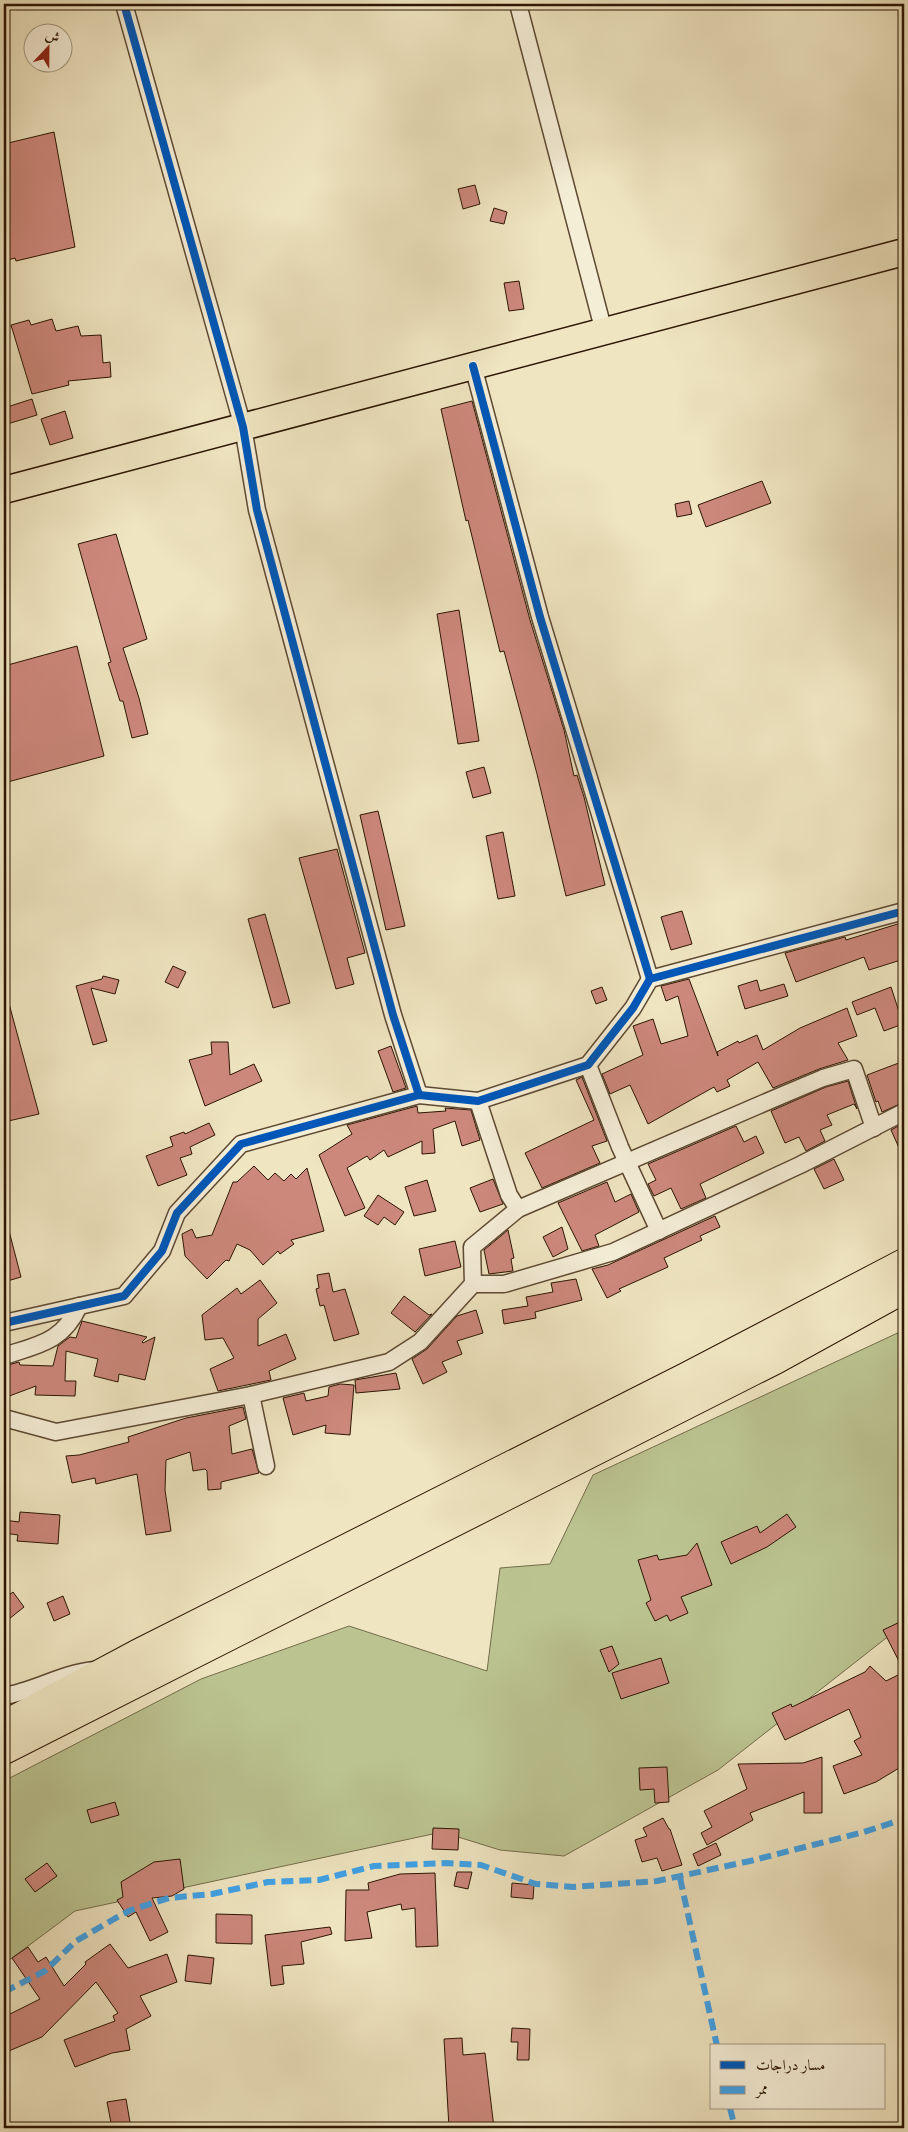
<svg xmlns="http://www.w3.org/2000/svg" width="908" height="2132" font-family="'IM FELL French Canon',Amiri,serif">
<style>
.green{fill:#bbc491;stroke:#746c4a}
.building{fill:#cd887c;stroke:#2c1502}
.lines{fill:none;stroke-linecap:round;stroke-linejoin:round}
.minor-casing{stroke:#5d4932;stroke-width:19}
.primary-casing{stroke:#2c1502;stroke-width:29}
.motorway-casing{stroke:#2c1502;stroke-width:30}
.minor{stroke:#f5eed7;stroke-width:16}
.primary{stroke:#efe5c1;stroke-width:26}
.motorway{stroke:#efe5c1;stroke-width:28}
.quiet{stroke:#3ea2e9;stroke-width:6;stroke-dasharray:12 6;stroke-linecap:butt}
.cycleway-casing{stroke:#f5eed7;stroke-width:11}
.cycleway{stroke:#0057b8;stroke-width:8}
</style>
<rect width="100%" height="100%" fill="#efe5c1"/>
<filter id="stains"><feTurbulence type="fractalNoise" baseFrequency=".004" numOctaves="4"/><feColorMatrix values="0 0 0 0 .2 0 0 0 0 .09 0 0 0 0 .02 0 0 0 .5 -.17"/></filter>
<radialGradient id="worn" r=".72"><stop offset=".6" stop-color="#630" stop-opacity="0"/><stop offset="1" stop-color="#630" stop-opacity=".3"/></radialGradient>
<path class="green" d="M904,1330v294l-186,146 -154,86 -64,-6 -58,-18 -367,79 -71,53v-183l197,-102 148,-53 138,45 13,-103 50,-4 43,-89z"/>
<g class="building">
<path d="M54,132l21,115 -59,14 -1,-3 -11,3v-117z"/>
<path d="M475,185l5,19 -17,5 -5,-20z"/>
<path d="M494,208l13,4 -3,12 -14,-3z"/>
<path d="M519,281l5,28 -15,2 -5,-28z"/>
<path d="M52,319l4,12 22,-5 3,10 20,-1 2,28 7,-1 1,15 -43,4 1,4 -37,9 -21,-69 18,-5 2,5z"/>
<path d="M32,399l5,16 -33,10v-17z"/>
<path d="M472,401l58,219 34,110 10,46 3,-1 7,22 21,88 -39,11 -29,-122 -33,-123 -4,1 -32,-132 -2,1 -25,-112z"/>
<path d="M65,411l8,27 -23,7 -9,-26z"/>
<path d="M762,481l9,22 -65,24 -8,-22z"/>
<path d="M689,501l3,13 -15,3 -2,-13z"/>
<path d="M116,534l31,105 -24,9 16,50 9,36 -16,4 -9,-37h-3l-12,-38 3,-1 -33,-118z"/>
<path d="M459,610l20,131 -21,3 -21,-130z"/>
<path d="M77,646l27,110 -100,27v-117z"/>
<path d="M484,767l7,26 -18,5 -7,-26z"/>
<path d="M378,811l27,115 -19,4 -26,-115z"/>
<path d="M503,832l12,64 -17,3 -12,-63z"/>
<path d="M337,849l28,104 -18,5 7,26 -18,5 -37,-131z"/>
<path d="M682,911l10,33 -21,6 -10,-33z"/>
<path d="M265,914l25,89 -17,5 -25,-89z"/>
<path d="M904,922v37l-35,11 -5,-13 -68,25 -11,-29 60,-16 1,3z"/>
<path d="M173,966l13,6 -8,16 -13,-6z"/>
<path d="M103,976l16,4 -4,14 -24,-6 16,53 -14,4 -17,-59 26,-7z"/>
<path d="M689,979l29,77 -1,-4 21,-11 1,2 18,-8 6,15 37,-22 47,-20 10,28 -19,7 10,17 -29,9 -46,19 -15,-26 -31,18 3,6 -13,6 -3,-5 -66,37 -18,-39 -20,9 -8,-20 41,-19 -10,-29 20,-7 8,25 27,-8 -10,-40 -12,5 -5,-15z"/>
<path d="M757,980l3,11 24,-7 4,12 -43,13 -7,-23z"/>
<path d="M602,987l5,13 -11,4 -5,-13z"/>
<path d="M891,987l12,37 -19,7 -9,-23 -18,7 -5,-13z"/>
<path d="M8,1000l31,114 -35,8v-121z"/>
<path d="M211,1042h17l2,33 24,-11 8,17 -57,25 -16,-46 23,-6z"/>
<path d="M391,1046l15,42 -13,4 -15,-41z"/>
<path d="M904,1061v41l-22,10 -4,-11 -2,1 -9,-27z"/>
<path d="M582,1077l25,64 -15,5 8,17 -58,25 -17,-35 69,-33 -18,-40z"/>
<path d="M848,1081l9,28 -3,-5 -27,11 5,10 -12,5 5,11 -19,10 -7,-14 -14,6 -14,-32 55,-24z"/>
<path d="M417,1106l1,7 28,-2 -1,-3 26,2 9,30 -18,6 -7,-25 -22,8 2,24 -13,1v-13l-34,16 -4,-7 -14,10 -3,-4 -20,12 18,40 -20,8 -26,-61 33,-21 -5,-9z"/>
<path d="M209,1123l6,12 -25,12 2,7 -12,4 7,17 -29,11 -12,-30 27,-10 -3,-9 14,-5 1,2z"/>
<path d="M904,1123v36l-13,-29z"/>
<path d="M736,1126l8,16 12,-6 8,17 -64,31 6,14 -25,11 -10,-21 -17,8 -6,-12 8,-4 -8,-16z"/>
<path d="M834,1159l10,21 -20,9 -10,-20z"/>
<path d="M254,1166l14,14 7,-7 9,8 7,-7 5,5 11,-11 17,63 -33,9 3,4 -14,10 -2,-3 -15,14 -13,-15 -13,-6 -8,17 -3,-1 -19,19 -22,-23 -3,-22 10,-5 4,9 16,-3 21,-53h4z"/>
<path d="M493,1179l10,25 -23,8 -10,-24z"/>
<path d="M427,1180l9,31 -22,5 -9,-29z"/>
<path d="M607,1182l8,20 16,-8 8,18 -44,23 4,11 -17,5 -24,-48z"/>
<path d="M378,1195l26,17 -9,13 -11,-8 -6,8 -14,-9z"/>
<path d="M715,1216l5,11 -20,9 2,4 -38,18 4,9 -49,22 2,2 -14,7 -15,-29 16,-4z"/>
<path d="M8,1227l13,50 -17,5v-54z"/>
<path d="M562,1227l6,22 -15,8 -10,-20z"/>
<path d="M508,1230l6,28 -3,1 2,12 -24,3 -5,-24z"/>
<path d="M455,1241l6,26 -36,9 -6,-27z"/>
<path d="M329,1273l4,19 12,-3 14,45 -25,7 -10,-36 -4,1 -4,-17 3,-1 -2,-13z"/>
<path d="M576,1279l6,21 -47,12 1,6 -32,6 -2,-14 26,-4 -2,-9 27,-5 -2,-9z"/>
<path d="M260,1280l17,23 -19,16v27l28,-12 10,25 -27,12 2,9 -53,11 -8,-22 24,-11 -11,-20 -18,2 -3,-25 35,-27 4,6z"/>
<path d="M404,1296l25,19 3,-1 -17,18 -24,-19z"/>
<path d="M476,1310l7,23 -26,8 5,13 -20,8 5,10 -24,12 -11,-25 15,-10 30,-33z"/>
<path d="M82,1321l65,16 -5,5 1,1 12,-6 -10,43 -26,-6 -1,8 -24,-6 4,-17 -32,-8 -1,30h11l-1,15 -40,-1 1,-9 -32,12v-32l15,-4 1,3 33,1 5,-20 12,-9 6,1z"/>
<path d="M396,1373l4,16 -44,4 -1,-13z"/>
<path d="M340,1384l14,1 -4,50 -25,-2 1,-8 -33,10 -10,-37 21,-5 2,8 22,-5 1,-9z"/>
<path d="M243,1407l3,12 -17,7 3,28 20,-5 7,24 -38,9v7l-13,1 -1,-19 -2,-2 -12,2 -3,-19 -24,8 -1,30 6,41 -25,4 -9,-61 -41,10 -1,-6 -23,5 -6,-27 13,-1 50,-13 -1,-5 58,-19z"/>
<path d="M20,1512l40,3 -2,29 -41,-3 1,-6 -14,-2v-13l15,2z"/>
<path d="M787,1514l9,13 -29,20 -36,17 -10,-22 36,-16 3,7z"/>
<path d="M697,1543l15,42 -31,12 7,16 -18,8 -3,-6 -12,6 -9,-18 5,-3 -13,-40 19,-5 2,5 28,-5z"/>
<path d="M13,1592l11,15 -20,16v-24z"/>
<path d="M63,1596l7,18 -16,7 -7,-18z"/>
<path d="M900,1622l4,8v41l-21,-41z"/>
<path d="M612,1646l7,18 -10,8 -9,-22z"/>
<path d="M661,1658l8,25 -48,16 -9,-26z"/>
<path d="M870,1666l16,15 18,-9v93l-28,17 -32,12 -11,-28 29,-11 -8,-14 7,-4 -12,-28 -64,31 -13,-27 19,-9 1,3 73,-35z"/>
<path d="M822,1757v56h-18v-21l-54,21 3,7 -46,25 -6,-12 11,-6 -8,-16 43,-22 -9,-25 65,-1z"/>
<path d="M667,1767l2,35 -14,1 -1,-14 -14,1 -1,-22z"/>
<path d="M115,1802l4,13 -28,8 -4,-13z"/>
<path d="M663,1818l6,11h1l12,36 -20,6 -5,-13 -15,4 -7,-22 12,-4 -4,-8z"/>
<path d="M433,1828l26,1 -1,21 -26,-1z"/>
<path d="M716,1843l5,12 -23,11 -5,-12z"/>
<path d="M180,1859l4,30 -12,7 -20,2 16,34 -18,9 -14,-29 -8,5 -11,-17 6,-3 -2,-15 33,-20z"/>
<path d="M47,1863l10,13 -22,16 -10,-13z"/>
<path d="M457,1872h15l-4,17 -14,-3z"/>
<path d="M435,1873l3,73 -22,1 -1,-39 -13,2 -1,-6 -34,8 5,26 -27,3 1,-51h23l-1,-7 32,-9z"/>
<path d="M512,1883l22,2 -1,14 -22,-2z"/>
<path d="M216,1914l36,1v29l-36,-1z"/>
<path d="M330,1927l2,7 -31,8 3,22 -22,2 2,18 -13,2 -6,-51z"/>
<path d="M110,1944l18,24 39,-14 10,28 -37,14 11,20 -25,13 4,21 -18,3 -37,14 -11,-27 51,-19 -2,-5 5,-3 -22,-31 -54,55 -38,16v-36l36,-18 -28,-41 16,-11 10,15 8,-5 18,29 22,-22 -1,-2z"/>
<path d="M188,1955l26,3 -3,26 -26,-3z"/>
<path d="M512,2028l18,1 -1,31h-12l1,-18h-7z"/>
<path d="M462,2038l1,17 22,-2 9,75h-45l-5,-89z"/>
<path d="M126,2099l5,29h-19l-5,-26z"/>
</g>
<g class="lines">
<g class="minor-casing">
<g id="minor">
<path d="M124,4l119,423 14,83 136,505 26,80"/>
<path d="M518,4l86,328"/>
<path d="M473,366l67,251 110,362"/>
<path d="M588,1065l32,82 39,84"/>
<path d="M478,1101l31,94 9,14"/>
<path d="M473,1284h31l109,-32 187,-87 104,-53"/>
<path d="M4,1323l120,-27 38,-45 15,-38 64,-69 178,-49 59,6 110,-36 45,-57 17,-29 254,-68"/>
<path d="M4,1356c33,-11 59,-14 75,-50"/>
<path d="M251,1395l15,71"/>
<path d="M4,1418l52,14 195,-37 138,-33 31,-20 53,-58 -1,-37 46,-38 260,-112 45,-19 31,-9 20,59"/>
<path d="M4,1696c31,-5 58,-23 91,-26"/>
</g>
</g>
<g class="primary-casing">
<path id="primary" d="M4,490l900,-238"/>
</g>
<g class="motorway-casing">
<g id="motorway">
<path d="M4,1725l133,-71 549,-277 218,-114"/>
<path d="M4,1750l771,-390 129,-71"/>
</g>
</g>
<use href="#minor" class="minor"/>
<use href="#primary" class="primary"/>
<use href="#motorway" class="motorway"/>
<g class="quiet">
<path d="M680,1878l37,168"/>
<path d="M4,1992l41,-21 31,-30 38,-22 17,-9 38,-12 43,-4 56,-12 51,-2 55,-14 72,-3 35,2 55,19 37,3 84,-6 93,-20 114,-29 40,-13"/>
<path d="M730,2108l5,20"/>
</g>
<g class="cycleway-casing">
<g id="cycleway">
<path d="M124,4l119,423 14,83 136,505 26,80"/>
<path d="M473,366l67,251 110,362"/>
<path d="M4,1323l120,-27 38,-45 15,-38 64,-69 178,-49 59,6 110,-36 45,-57 17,-29 254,-68"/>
</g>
</g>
<use href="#cycleway" class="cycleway"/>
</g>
<rect width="908" height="2132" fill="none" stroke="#efe5c1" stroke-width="20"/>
<rect x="5" y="5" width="898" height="2122" fill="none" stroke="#2c1502" stroke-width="2.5"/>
<rect x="10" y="10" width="888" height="2112" fill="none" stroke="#2c1502"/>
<rect x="710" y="2044" width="175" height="65" fill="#f5eed7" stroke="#a59782"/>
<rect x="720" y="2061" width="25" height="8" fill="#0057b8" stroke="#a59782"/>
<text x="756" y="2070" font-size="15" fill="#2c1502">مسار دراجات</text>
<rect x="720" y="2086" width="25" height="8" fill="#3ea2e9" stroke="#a59782"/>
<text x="756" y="2094" font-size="15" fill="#2c1502">ممر</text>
<g transform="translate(48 48) rotate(22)"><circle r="24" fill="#f5eed7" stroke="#a59782"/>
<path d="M0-4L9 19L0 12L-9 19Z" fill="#8f2418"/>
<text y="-8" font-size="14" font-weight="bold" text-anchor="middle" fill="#2c1502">ش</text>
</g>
<rect width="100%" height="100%" filter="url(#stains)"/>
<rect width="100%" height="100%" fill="url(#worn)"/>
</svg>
